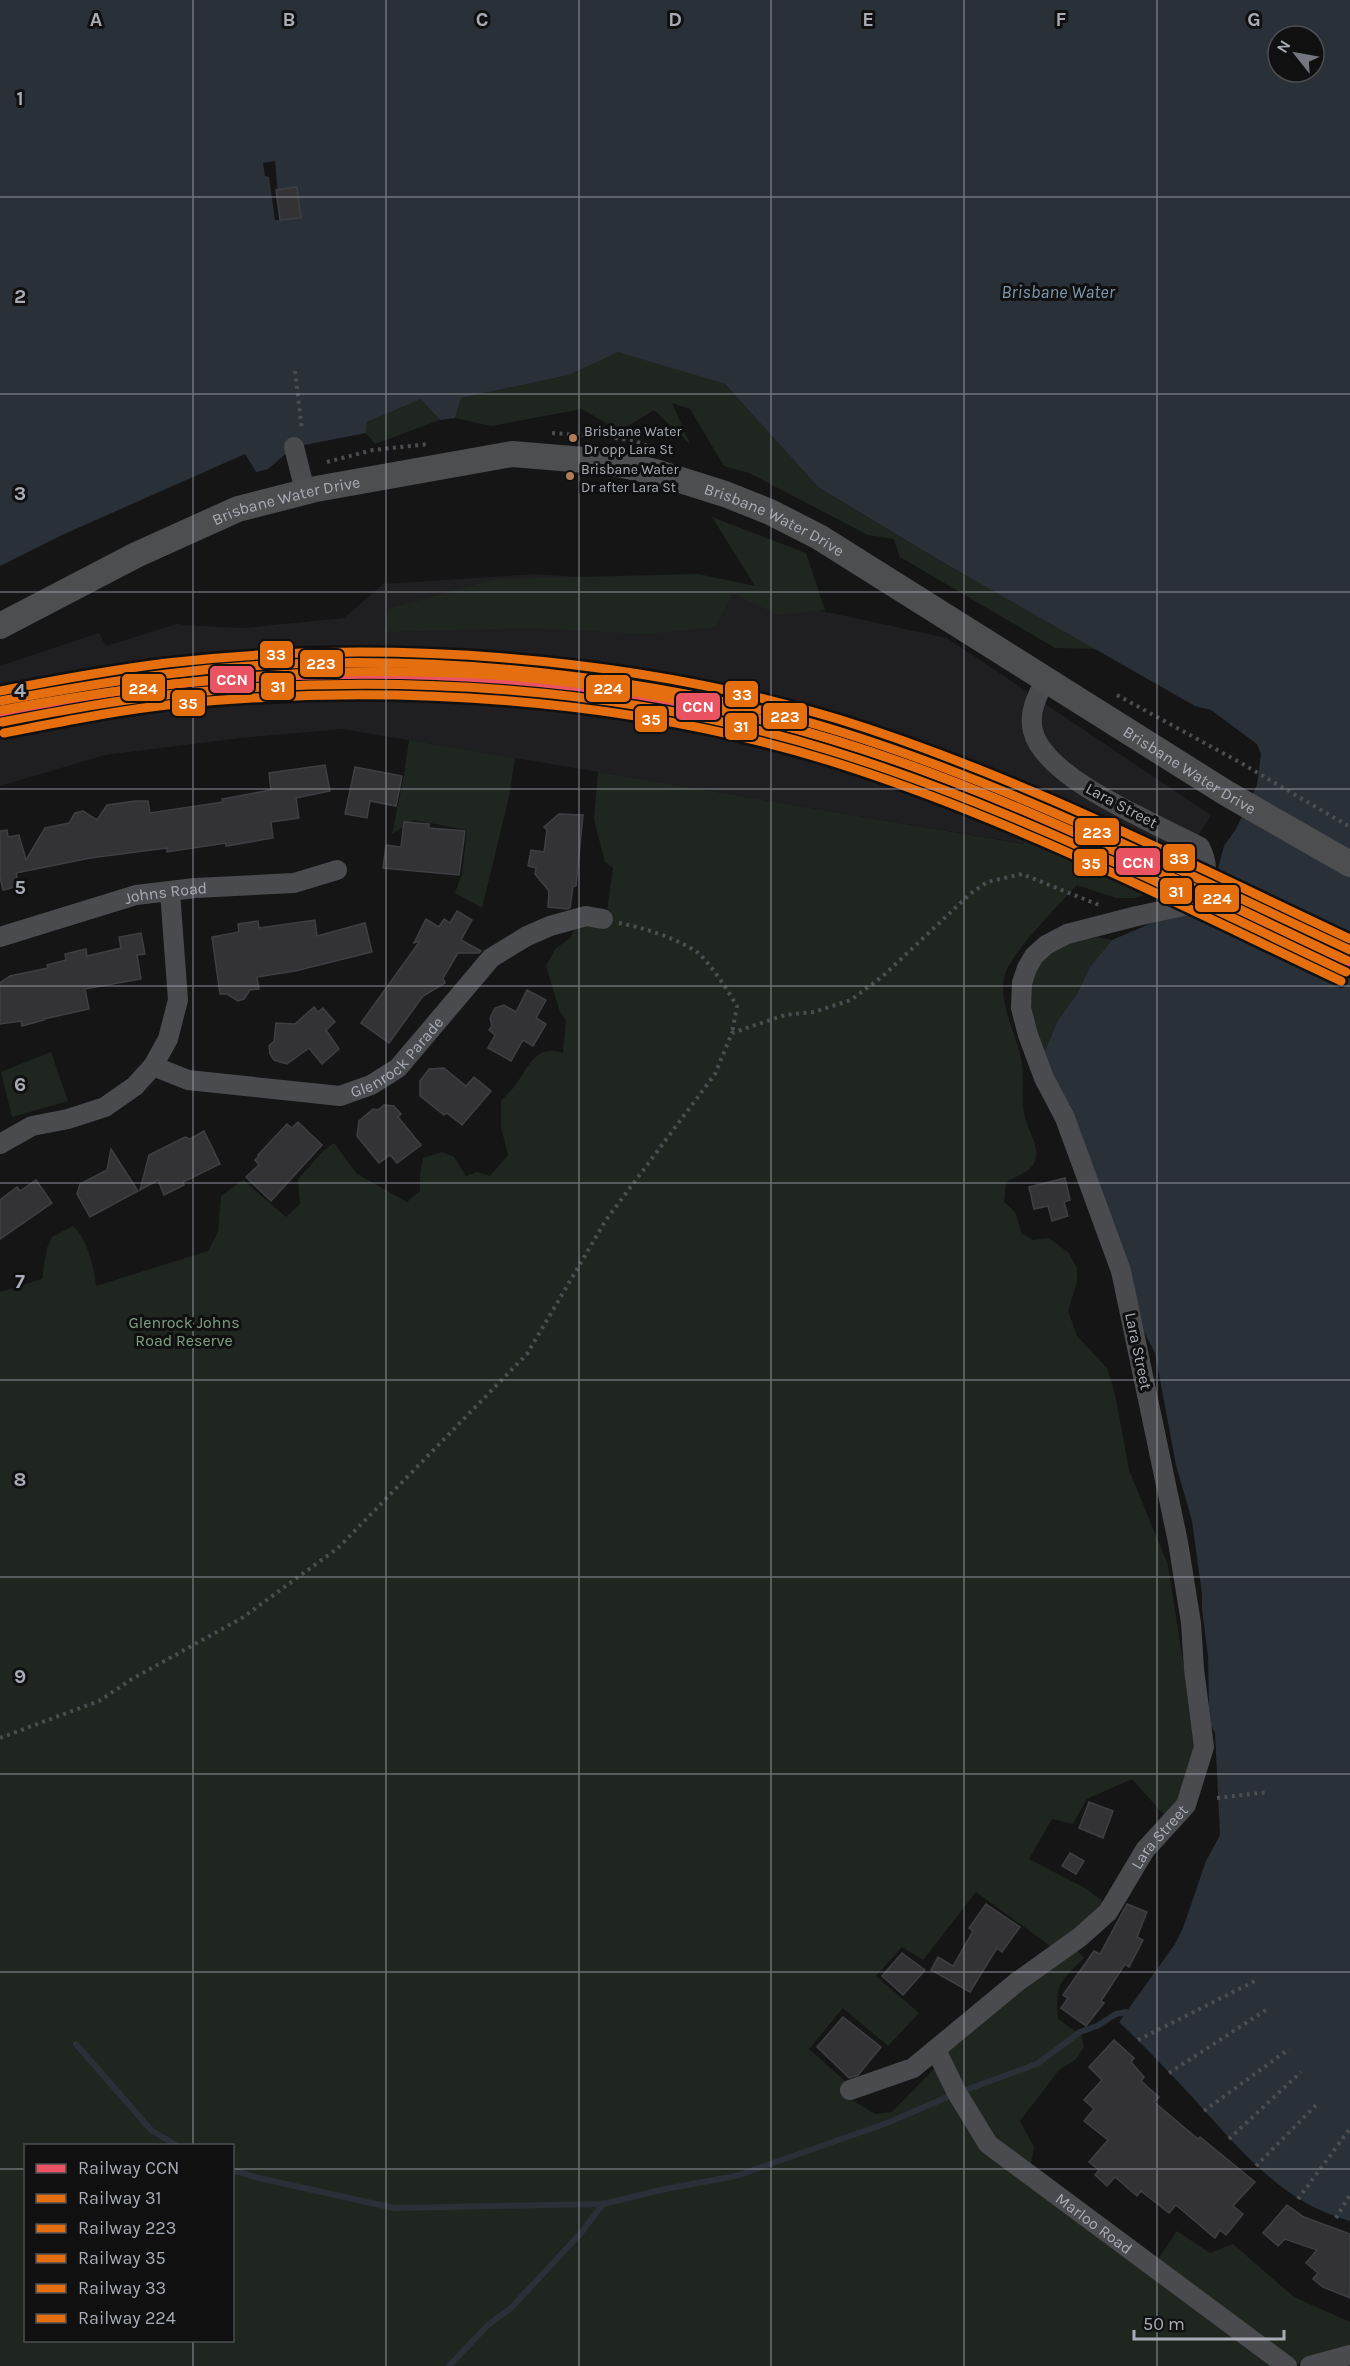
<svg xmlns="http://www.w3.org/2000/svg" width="1350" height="2366" font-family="Karla,sans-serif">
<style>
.built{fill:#1f1f21}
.green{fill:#1f2620;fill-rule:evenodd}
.water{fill:#293037;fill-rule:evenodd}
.pier{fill:#151516}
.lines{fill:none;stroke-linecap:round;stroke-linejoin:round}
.stream{stroke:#293037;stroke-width:6}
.building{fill:#333335;stroke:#3e3f42;stroke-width:1.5}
.path{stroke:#4b4d50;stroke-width:4;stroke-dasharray:3 4.5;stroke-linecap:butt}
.minor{stroke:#4a4b4e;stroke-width:20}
.major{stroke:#4c4e50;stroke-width:26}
.rail-1-casing{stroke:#101011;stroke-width:14}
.rail-2-casing{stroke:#101011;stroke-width:14}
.rail-3-casing{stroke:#101011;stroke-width:14}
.rail-4-casing{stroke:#101011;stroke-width:14}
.rail-5-casing{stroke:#101011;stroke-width:14}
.rail-6-casing{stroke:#101011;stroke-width:14}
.rail-1{stroke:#ea5462;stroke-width:9}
.rail-2{stroke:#e56e0f;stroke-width:9}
.rail-3{stroke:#e56e0f;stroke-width:9}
.rail-4{stroke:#e56e0f;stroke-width:9}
.rail-5{stroke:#e56e0f;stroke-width:9}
.rail-6{stroke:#e56e0f;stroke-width:9}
.grid{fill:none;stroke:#a7acb6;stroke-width:1.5;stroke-opacity:0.55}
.bus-dot{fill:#b07c57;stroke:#101011;stroke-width:2}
.labels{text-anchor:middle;stroke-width:6;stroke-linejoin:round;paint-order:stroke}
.bus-label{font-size:14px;fill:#a7acb6;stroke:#101011;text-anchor:start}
.street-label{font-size:16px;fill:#a7acb6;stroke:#101011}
.park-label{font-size:16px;fill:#7ea181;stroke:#101011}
.water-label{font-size:18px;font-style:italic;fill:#7f99b0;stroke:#101011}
.grid-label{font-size:20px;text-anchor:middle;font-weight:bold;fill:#a7acb6;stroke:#101011;stroke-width:6;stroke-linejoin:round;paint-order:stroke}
.line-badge{stroke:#101011;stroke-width:2}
.badge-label{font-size:16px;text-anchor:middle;font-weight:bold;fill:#fff}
</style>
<rect width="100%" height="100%" fill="#151516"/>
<path class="built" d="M535,574l115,8 94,12 203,44 264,177 -42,71 -6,2 -140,-64 2,20 -682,-115 -102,9 -136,17 -105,31v-120l99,-33 7,13 74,-23 1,2 64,3 99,-10 39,-34z"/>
<g class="green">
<path d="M618,351l107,33 93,103 121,73 159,89 -43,-1 -155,-91 -6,-18 -26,-4 -119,-62 -25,-7 -34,-57 -18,-6 18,41 -36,-34 -34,21 -38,-22 -91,17 -36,-8 6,-20 108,-23z"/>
<path d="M422,398l18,22 -65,24 -9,-11 1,-11z"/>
<path d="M712,517l94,36 19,57 -46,5 -46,-21 -18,33 -68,7 -118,-6 -145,4 4,-23 108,-30 202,-5 57,12z"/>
<path d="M409,740l106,18 -6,39 -27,111 -27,-15 7,-19 5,-44 -53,-10 -22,14 12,-59z"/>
<path d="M598,772l426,72 -1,-21 140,65 -27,10h-20l-39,-13c-17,19 -69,70 -73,93 -5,27 12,55 17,80 4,18 0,37 3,55 2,15 17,34 11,48 -4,11 -20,16 -29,21l-2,20 11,10 7,22 11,6 16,-2 20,15 8,16v13l-9,29 9,25 30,32 8,26 14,76 39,95 28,181 -15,53 -16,17 -33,-37 -45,20 -14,25 -21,-5 -23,40 56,29 22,16 -54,44 -77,-56 -53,68 -21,-13 -26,29 43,37 -31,33 -45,-38 -34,41 37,33 3,16 26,16 17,-2 46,-47 47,80 295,221h-1280v-1074l42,-13 5,-31 5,-11 21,-11c14,12 21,41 23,60l112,-35 10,-19 3,-36 22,-16 43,37 14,-13 -2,-25 25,-28 11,-8 23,31 50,28 13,-11v-17l3,-16 19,-6 12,5 12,19 11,-4 13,4 18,-21 -7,-28v-26c4,-5 9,-9 13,-14 14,-17 20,-44 49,-34l3,-33 -6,-8 -14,-46 9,-17 15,-11 6,-11 25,-2 6,-14 6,-43 -8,-6 -11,-42zM26,2146h206v194h-206z"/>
<path d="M1098,937l14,3 -23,28 -12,26 -19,26 -14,33c-14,-35 -30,-88 17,-107 11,-5 25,-6 37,-9z"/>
<path d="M51,1052l17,49 -56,16 -11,-45z"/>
<path d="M1074,1947l10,11c-24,24 -29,26 -26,61l24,17 2,11 -9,13 -16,10 -39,51 14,26 -4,22 -39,-28 -47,-88z"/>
<path d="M1177,2231l33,22 23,-9 61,53 56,25v29l-56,14 -138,-103z"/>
</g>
<path class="water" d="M0,0h1350v2221c-66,-17 -110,-71 -154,-120 -25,-27 -50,-53 -77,-79l56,-78 8,-16 23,-67 14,-26 -5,-102 -4,-8 -2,-17 -1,-52 -6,-47v-15l-10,-73 -16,-56 -21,-112 -12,-23 -14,-50 -56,-160 -29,-67 14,-33 19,-26 12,-26 23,-28 35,-15 29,-11 15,-1 11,-10 14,-27 8,-30 12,-17 21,-44 4,-31 -4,-10 -46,-34 -16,-4 -256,-146 -121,-73 -93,-103 -107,-32 -49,23 -108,23 -6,20 -15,2 -19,-21 -54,23 -1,11 -72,14 -26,22 -12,3 -11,-18 -183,81 -62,31zM1278,36h36v36h-36z"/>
<path class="pier" d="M275,161l5,59h-5l-6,-43 -4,-1 -2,-13z"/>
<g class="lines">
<g class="stream">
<path d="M76,2044l76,87 26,15"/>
<path d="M232,2170l27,8 135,30 209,-4 62,-15 71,-13 151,-53 70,-30 80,-29 43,-32 17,-6 19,-12 10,-2"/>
<path d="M449,2366l39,-41 23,-17 70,-75 22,-29"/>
</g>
</g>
<g class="building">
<path d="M297,187l4,31 -21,2 -4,-30z"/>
<path d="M325,765l5,26 -34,7 3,20 -28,4 2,16 -47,8v-3l-59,9v-4l-77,10 -74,15 3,13 -16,4 -3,-13v-46l7,-1 1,7 11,-2 7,25 19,-32 24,-5 6,-10 8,-2 14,9 10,-15 28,-4h13l2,12 73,-11 -1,-3 49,-9 -2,-17z"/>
<path d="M355,767l47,9 -6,30 -26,-5 -3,17 -22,-4z"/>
<path d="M559,814l24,1 -7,71h-3l-3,22 -3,1 -19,-2 1,-16 -14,-17 1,-6 -8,-2 3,-16 13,2 3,-22 -3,-3z"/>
<path d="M404,822l25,2v4l36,3 -6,44 -76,-7 3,-23 15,2z"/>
<path d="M457,911l15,9 -11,20 20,11 -2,2h-21l-15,25 2,5 -22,13 -34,47 -28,-20 59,-82 -6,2 12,-24 13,8 5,-8 6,4z"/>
<path d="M315,920l2,16 48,-13 7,29 -77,19 -38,6 2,12 -9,1 -6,9 -6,2 -11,-7h-7l-8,-57 27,-5 -1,-8 20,-3 1,7z"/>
<path d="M141,933l4,21 -8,1 4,24 -56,10 4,20 -45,10v1l-22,6 -1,-5 -21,3v-41l10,-7 38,-8 -1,-3 19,-5 -1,-6 21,-5 1,7 34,-8 -2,-11z"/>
<path d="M527,990l19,10 -10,18 10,6 -13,22 -10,-6 -12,21 -23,-13 7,-13 -6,-5 3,-4 -2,-8 5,-10 9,-3 12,7z"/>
<path d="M314,1007l4,5 5,-4 12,14 -9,8 13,19 -17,15 -13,-16 -22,16 -13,-4 -4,-6 -1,-8 5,-5 2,-18 19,1z"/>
<path d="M444,1068l22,18 8,-9 17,14 -29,34 -15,-12 -3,2 -24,-19v-15l9,-12z"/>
<path d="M384,1105l10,1 7,8 -3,3 23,28 -24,18 -7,-8 -11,8 -22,-27 2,-15 14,-12 5,1z"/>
<path d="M298,1122l24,23 -51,56 -25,-24 13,-12 -4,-5 4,-4 -1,-1 29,-31 5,4z"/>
<path d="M204,1131l16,33 -37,18 1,3 -20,10 -6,-15 -18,10 9,-35 36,-18 5,2z"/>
<path d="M111,1149l27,42 -48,26 -13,-23 3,-10 27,-14z"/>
<path d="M1065,1178l5,22 -6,2 4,14 -16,5 -4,-15 -14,3 -5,-22z"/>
<path d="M36,1180l16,23 -52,36v-39l17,-13 3,4z"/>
<path d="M1089,1802l24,9 -10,27 -24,-10z"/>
<path d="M1070,1853l14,8 -8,13 -14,-8z"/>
<path d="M986,1904l34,23 -18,25 -5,-4 -27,44 -39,-22 7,-13 15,9 20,-35 -4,-3z"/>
<path d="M1127,1904l20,8 -10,25 6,3 -14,27 -4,-3 -24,37 3,2 -18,23 -25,-18 7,-10 -5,-3 31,-44 6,3z"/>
<path d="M902,1953l23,17 -22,25 -21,-19z"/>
<path d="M843,2017l38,30 -23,28 -9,3 -32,-31z"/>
<path d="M1114,2040l20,18 -3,4 13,15 -3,4 18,16 -5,5 44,37 2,-2 55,45 -22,24 10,8 -17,21 -6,-5 -5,8 -39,-33 -7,8 -28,-22 -4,5 -22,-19 -8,9 -12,-11 4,-5 -10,-8 19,-22 -24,-19 10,-12 -10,-9 18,-20 -13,-13z"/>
<path d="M1287,2205l17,12 46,17v64l-27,-11 -10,-8 5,-6 -12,-10 11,-13 -32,-11 -7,7 -15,-13z"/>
</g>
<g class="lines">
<g class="path">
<path d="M295,371l7,59"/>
<path d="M552,433l52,4"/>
<path d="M615,438l20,3 13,5"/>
<path d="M327,462l46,-12 56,-6"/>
<path d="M1117,695l124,68 109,64"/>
<path d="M0,732l56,-13"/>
<path d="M619,923c23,4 60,16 79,30 13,11 30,38 39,53l-5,27"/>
<path d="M0,1738l99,-37 33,-22 110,-61 96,-70 189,-194 79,-134 109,-146 17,-41 53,-18 29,-3 37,-12 32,-24 87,-82 17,-12 35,-8 77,31"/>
<path d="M1217,1798l51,-6"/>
<path d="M1138,2040l117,-59"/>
<path d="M1169,2073l100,-65"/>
<path d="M1204,2111l85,-62"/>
<path d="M1229,2139l72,-67"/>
<path d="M1256,2166l63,-64"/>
<path d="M1298,2199l51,-69"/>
<path d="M1336,2218l14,-23"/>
</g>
<g class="minor">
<path d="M294,447l11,44"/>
<path id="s1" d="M0,937l136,-42 59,-7 99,-5 43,-13"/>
<path id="s2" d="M153,1066l35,14 152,16 31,-11 27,-17 93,-110 36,-22 23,-10 36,-10 17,3"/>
<path d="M0,1144l32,-18 36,-7 37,-12 30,-21 18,-20 15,-27 10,-39 -8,-108"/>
<path id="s3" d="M936,2050l21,43 31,51 299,222"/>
<path id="s4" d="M850,2090l63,-22 104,-86 63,-45 28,-25 37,-62 41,-45 18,-58 -10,-78 -3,-46 -13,-81 -57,-271 -56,-153 -21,-40 -16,-43 -7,-27 1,-25 5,-15 7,-12 12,-11 21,-11 70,-18 51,-11c15,-22 25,-32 12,-58 -42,-23 -155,-67 -167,-116 -5,-19 5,-37 13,-52"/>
<path d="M1310,2366l40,-11"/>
</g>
<path class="major" id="s5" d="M0,626l136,-71 102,-46 78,-20 196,-35 97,8 46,10 70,22 45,18 49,25 407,256 124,71"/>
<g class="rail-1-casing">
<path id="rail-1" d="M0,712c58,-11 116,-22 174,-28 217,-22 448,-8 657,55 180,55 349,144 519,223"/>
</g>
<g class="rail-2-casing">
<path id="rail-2" d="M2,722c57,-11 115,-22 173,-28 215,-22 447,-8 654,56 179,55 348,142 517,222"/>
</g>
<g class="rail-3-casing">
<path id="rail-3" d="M0,701c56,-10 111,-20 167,-27 161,-20 326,-13 485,14 63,11 125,24 186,43 177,55 344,141 512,219"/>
</g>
<g class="rail-4-casing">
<path id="rail-4" d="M4,733c57,-11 114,-23 172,-29 214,-21 445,-7 651,56 178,55 346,142 514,221"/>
</g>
<g class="rail-5-casing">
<path id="rail-5" d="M0,691c56,-11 111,-21 167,-28 216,-25 462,-7 671,56 177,55 344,141 512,220"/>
</g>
<g class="rail-6-casing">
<path id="rail-6" d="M2,710c150,-28 302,-44 454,-37 153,6 309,41 453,92 150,54 292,127 437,195"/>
</g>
<use href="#rail-1" class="rail-1"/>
<use href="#rail-2" class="rail-2"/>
<use href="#rail-3" class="rail-3"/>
<use href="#rail-4" class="rail-4"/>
<use href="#rail-5" class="rail-5"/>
<use href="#rail-6" class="rail-6"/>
</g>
<path class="grid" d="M193,0v2146M386,0v2366M579,0v2366M771,0v2366M964,0v2366M1157,0v2366M0,197h1350M0,394h1350M0,592h1350M0,789h1350M0,986h1350M0,1183h1350M0,1380h1350M0,1577h1350M0,1774h1350M0,1972h1350M0,2169h26M232,2169h1118M193,2340v26"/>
<g class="bus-dot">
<circle cx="573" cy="438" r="5"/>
<circle cx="570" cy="476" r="5"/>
</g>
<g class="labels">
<g class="bus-label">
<text x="584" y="436">Brisbane Water<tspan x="584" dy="18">Dr opp Lara St</tspan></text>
<text x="581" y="474">Brisbane Water<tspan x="581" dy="18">Dr after Lara St</tspan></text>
</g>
<g class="street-label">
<text dy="6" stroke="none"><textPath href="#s5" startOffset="314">Brisbane Water Drive</textPath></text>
<text dy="6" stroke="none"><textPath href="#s5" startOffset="818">Brisbane Water Drive</textPath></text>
<text dy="6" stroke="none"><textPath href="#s5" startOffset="1304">Brisbane Water Drive</textPath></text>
<text transform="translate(1122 805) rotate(28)" y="6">Lara Street</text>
<text dy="6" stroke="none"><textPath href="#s1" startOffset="172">Johns Road</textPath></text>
<text dy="6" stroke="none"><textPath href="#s2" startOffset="261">Glenrock Parade</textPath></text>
<text transform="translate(1139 1351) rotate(78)" y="6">Lara Street</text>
<text dy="6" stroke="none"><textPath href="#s4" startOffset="408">Lara Street</textPath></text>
<text dy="6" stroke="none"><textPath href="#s3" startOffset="240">Marloo Road</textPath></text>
</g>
<g class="park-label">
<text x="184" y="1328">Glenrock Johns<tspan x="184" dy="18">Road Reserve</tspan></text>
</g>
<g class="water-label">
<text x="1058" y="298">Brisbane Water</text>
</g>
</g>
<g class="grid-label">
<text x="96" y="26">A</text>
<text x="289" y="26">B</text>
<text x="482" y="26">C</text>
<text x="675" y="26">D</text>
<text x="868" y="26">E</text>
<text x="1061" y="26">F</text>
<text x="1254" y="26">G</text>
<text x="20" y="105">1</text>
<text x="20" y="303">2</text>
<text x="20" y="500">3</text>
<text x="20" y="697">4</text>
<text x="20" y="894">5</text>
<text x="20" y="1091">6</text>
<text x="20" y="1288">7</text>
<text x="20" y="1486">8</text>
<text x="20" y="1683">9</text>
</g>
<g class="line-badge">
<rect x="259" y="640" width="35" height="29" rx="6" fill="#e56e0f"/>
<rect x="299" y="649" width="45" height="29" rx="6" fill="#e56e0f"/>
<rect x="209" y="665" width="46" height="29" rx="6" fill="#ea5462"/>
<rect x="260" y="672" width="35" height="29" rx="6" fill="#e56e0f"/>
<rect x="121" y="673" width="45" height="29" rx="6" fill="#e56e0f"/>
<rect x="585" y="674" width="46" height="29" rx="6" fill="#e56e0f"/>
<rect x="724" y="680" width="35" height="28" rx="6" fill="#e56e0f"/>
<rect x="171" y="689" width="35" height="28" rx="6" fill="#e56e0f"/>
<rect x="675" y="692" width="46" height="29" rx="6" fill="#ea5462"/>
<rect x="762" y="702" width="46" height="28" rx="6" fill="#e56e0f"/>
<rect x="634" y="705" width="34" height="28" rx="6" fill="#e56e0f"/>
<rect x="724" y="712" width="34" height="29" rx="6" fill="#e56e0f"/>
<rect x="1074" y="817" width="46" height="29" rx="6" fill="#e56e0f"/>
<rect x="1162" y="843" width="34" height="29" rx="6" fill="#e56e0f"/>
<rect x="1115" y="847" width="46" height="29" rx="6" fill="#ea5462"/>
<rect x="1073" y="848" width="35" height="29" rx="6" fill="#e56e0f"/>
<rect x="1159" y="877" width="34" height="28" rx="6" fill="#e56e0f"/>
<rect x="1194" y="884" width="46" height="29" rx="6" fill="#e56e0f"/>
</g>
<g class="badge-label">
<text x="276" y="660">33</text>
<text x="321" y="669">223</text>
<text x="232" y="685">CCN</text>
<text x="278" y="692">31</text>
<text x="143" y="694">224</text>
<text x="608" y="694">224</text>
<text x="742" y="700">33</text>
<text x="188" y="709">35</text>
<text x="698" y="712">CCN</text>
<text x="785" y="722">223</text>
<text x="651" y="725">35</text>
<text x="741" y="732">31</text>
<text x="1097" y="838">223</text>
<text x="1179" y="864">33</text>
<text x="1138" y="868">CCN</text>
<text x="1091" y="869">35</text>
<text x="1176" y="897">31</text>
<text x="1217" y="904">224</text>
</g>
<rect x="24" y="2144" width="210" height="198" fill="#101011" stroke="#4c4e53" stroke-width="1.5"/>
<rect x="36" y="2164" width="30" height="9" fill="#ea5462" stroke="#4c4e53" stroke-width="1.5"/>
<text x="78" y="2174" font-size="18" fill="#a7acb6">Railway CCN</text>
<rect x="36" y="2194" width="30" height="9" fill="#e56e0f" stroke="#4c4e53" stroke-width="1.5"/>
<text x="78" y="2204" font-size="18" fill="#a7acb6">Railway 31</text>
<rect x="36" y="2224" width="30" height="9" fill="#e56e0f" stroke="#4c4e53" stroke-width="1.5"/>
<text x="78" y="2234" font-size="18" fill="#a7acb6">Railway 223</text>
<rect x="36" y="2254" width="30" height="9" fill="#e56e0f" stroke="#4c4e53" stroke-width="1.5"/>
<text x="78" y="2264" font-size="18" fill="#a7acb6">Railway 35</text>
<rect x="36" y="2284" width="30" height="9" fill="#e56e0f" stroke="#4c4e53" stroke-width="1.5"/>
<text x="78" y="2294" font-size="18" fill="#a7acb6">Railway 33</text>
<rect x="36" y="2314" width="30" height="9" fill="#e56e0f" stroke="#4c4e53" stroke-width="1.5"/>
<text x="78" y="2324" font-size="18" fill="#a7acb6">Railway 224</text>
<g transform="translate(1296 54) rotate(301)"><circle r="28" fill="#101011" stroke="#4c4e53" stroke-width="1.5"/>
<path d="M0-4.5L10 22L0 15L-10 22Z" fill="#74777e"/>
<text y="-9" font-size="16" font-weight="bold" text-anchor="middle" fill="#a7acb6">N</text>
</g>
<path d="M1134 2330v9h150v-9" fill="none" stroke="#a7acb6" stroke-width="3"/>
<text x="1143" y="2330" font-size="18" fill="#a7acb6" stroke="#101011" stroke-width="4.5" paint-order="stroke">50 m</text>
</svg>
